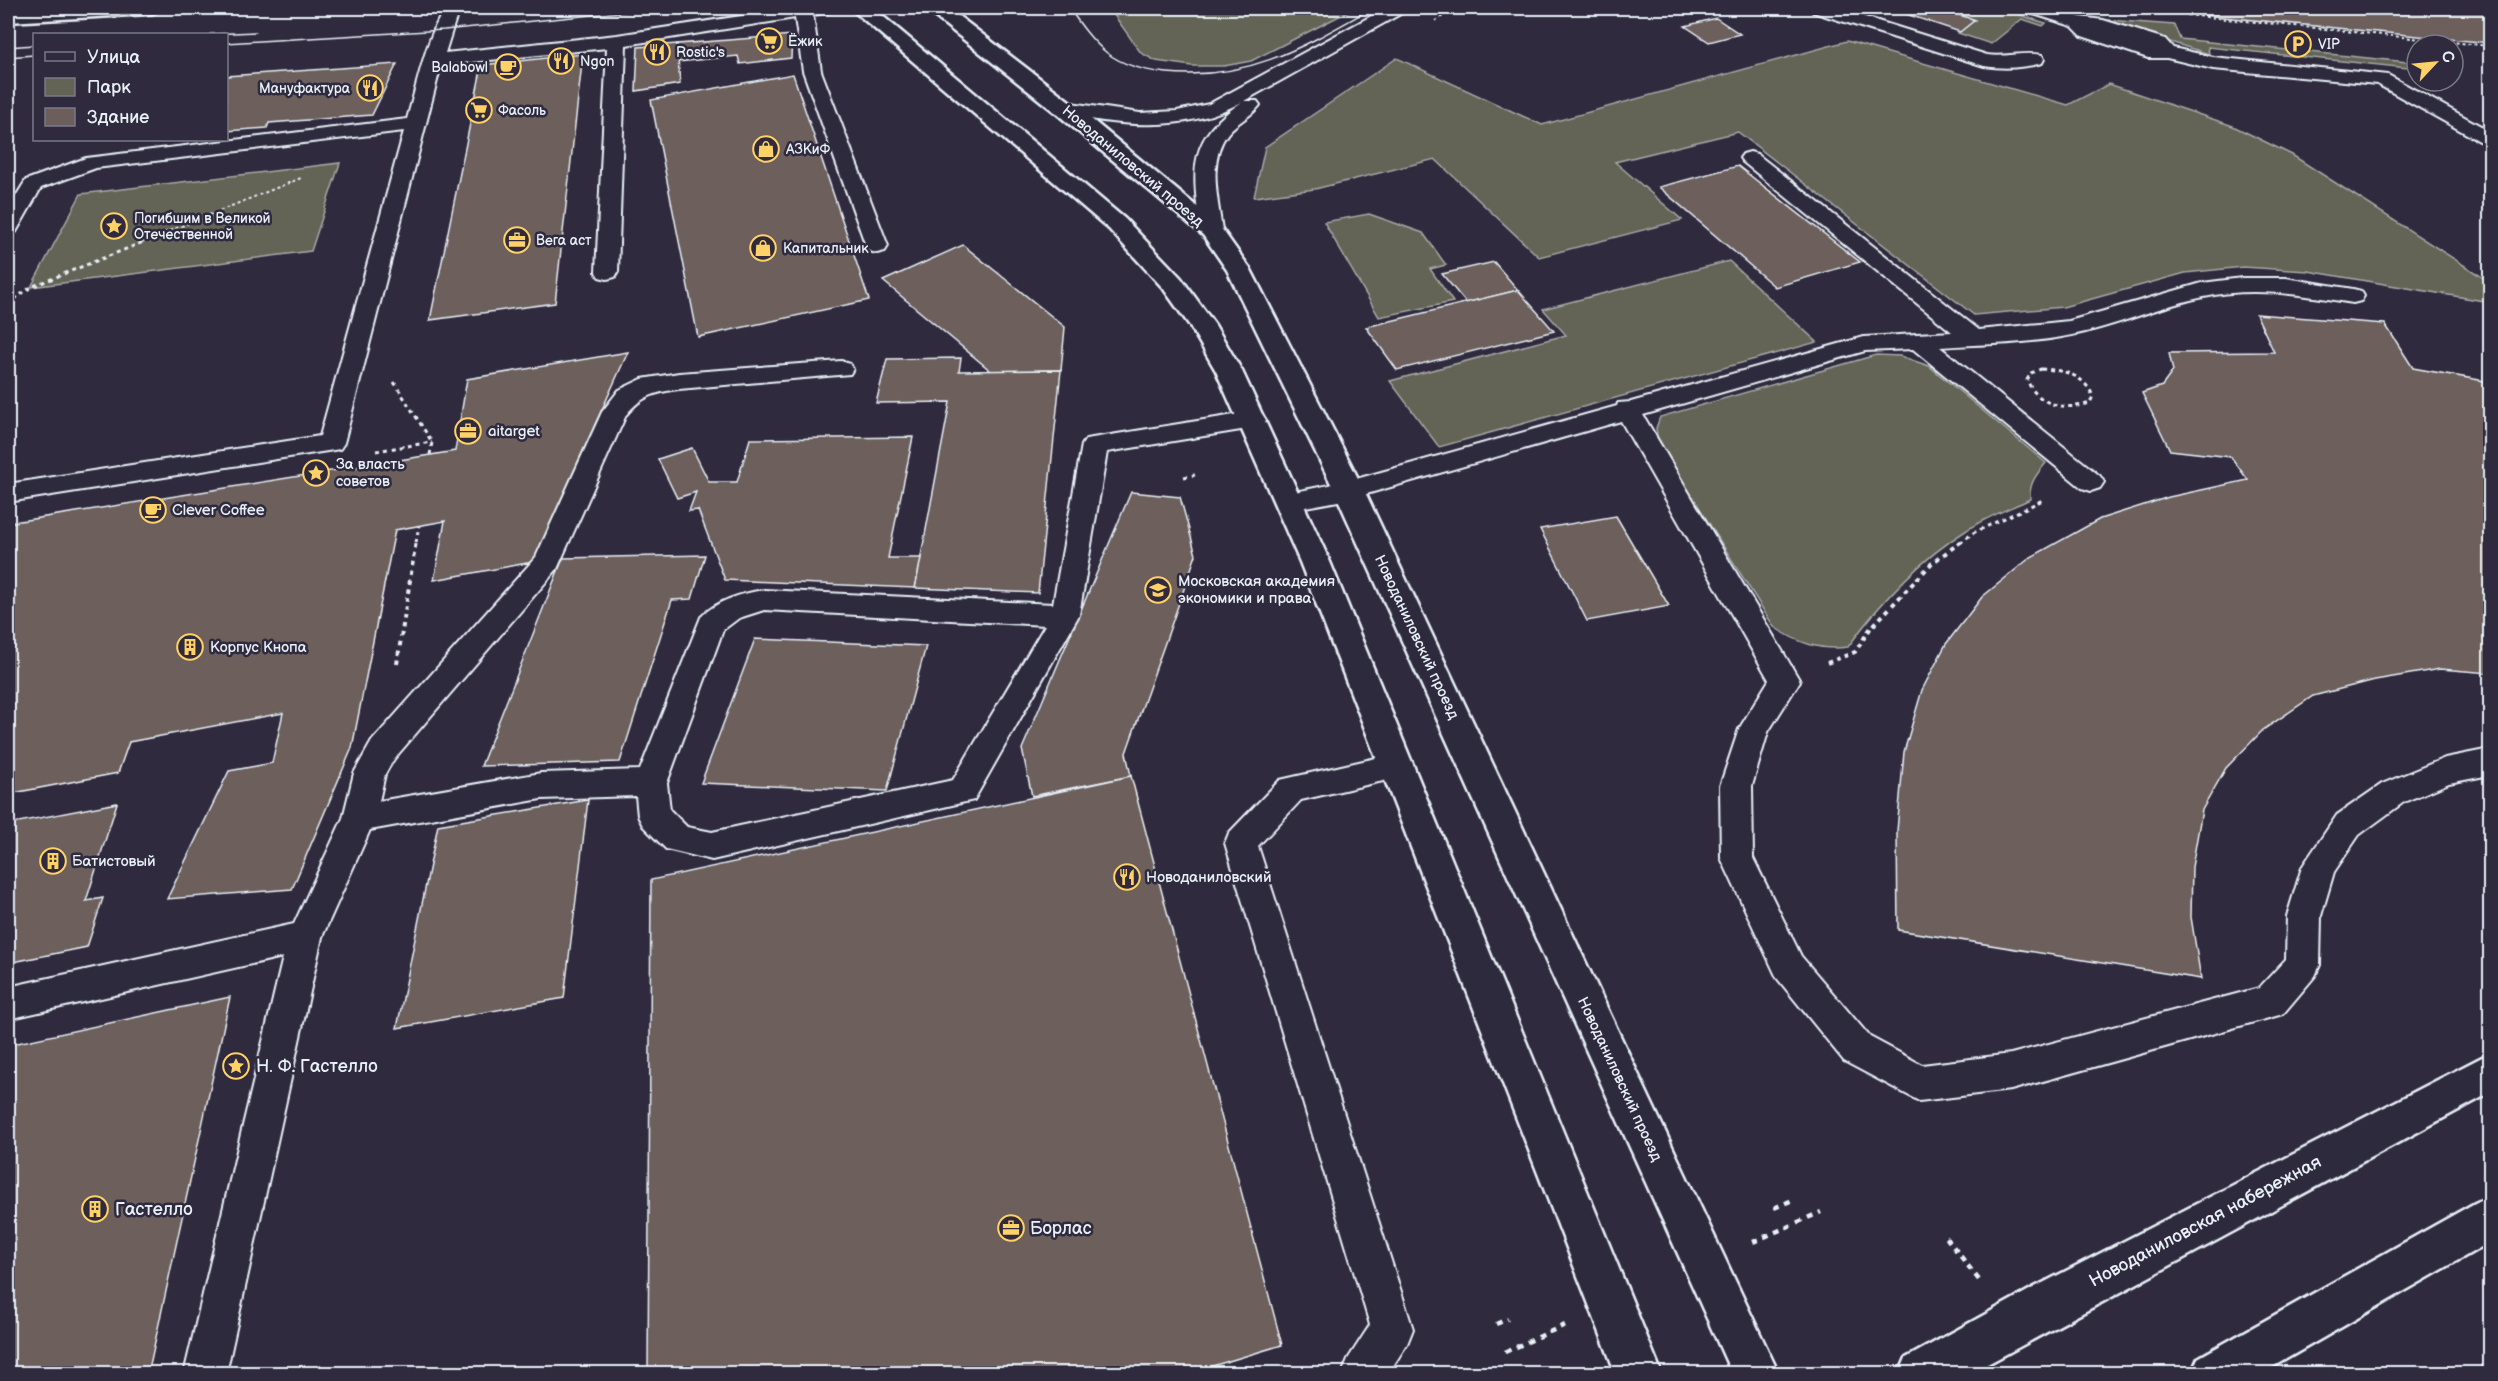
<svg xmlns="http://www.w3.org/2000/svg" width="2498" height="1381" font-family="'Balsamiq Sans',sans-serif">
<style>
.green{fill:#636456;stroke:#a6aaa7;stroke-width:1.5}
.building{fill:#6c5f5b;stroke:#e8f1f8;stroke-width:1.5}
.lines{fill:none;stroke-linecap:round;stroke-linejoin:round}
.service-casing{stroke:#e8f1f8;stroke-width:4}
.tertiary-casing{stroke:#e8f1f8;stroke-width:5}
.secondary-casing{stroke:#e8f1f8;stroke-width:5}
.primary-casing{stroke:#e8f1f8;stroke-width:5}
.path-far3{stroke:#e8f1f8;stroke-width:2;stroke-dasharray:3 3;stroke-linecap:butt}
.path-far2{stroke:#e8f1f8;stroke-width:3;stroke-dasharray:4 4;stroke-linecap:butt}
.path-far1{stroke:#e8f1f8;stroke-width:4;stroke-dasharray:4.5 4.5;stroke-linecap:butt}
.path{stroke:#e8f1f8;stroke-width:4.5;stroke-dasharray:6 6;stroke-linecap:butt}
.service{fill:#2f2a3d;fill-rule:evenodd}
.tertiary{fill:#2f2a3d;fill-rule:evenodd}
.secondary{fill:#2f2a3d;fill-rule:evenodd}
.primary{fill:#2f2a3d;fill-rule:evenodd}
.tram{stroke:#e8f1f8;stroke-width:1.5}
.labels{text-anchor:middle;stroke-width:5;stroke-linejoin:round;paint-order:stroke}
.far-poi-label{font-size:14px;fill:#e8f1f8;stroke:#2f2a3d;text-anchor:start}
.street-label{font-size:15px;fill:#e8f1f8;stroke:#2f2a3d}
.poi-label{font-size:15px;fill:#e8f1f8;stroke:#2f2a3d;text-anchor:start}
.near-poi-label{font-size:18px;fill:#e8f1f8;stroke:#2f2a3d;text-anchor:start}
.near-street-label{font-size:18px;fill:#e8f1f8;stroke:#2f2a3d}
</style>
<rect width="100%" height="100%" fill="#2f2a3d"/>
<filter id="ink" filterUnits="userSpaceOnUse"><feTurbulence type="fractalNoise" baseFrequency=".0167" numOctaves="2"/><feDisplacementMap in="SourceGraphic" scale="12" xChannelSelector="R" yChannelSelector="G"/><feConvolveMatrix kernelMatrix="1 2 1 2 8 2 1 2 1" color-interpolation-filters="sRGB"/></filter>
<g filter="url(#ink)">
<g class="green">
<path d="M1109,8h246l-104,53 -27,5h-32l-36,-5 -15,-8z"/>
<path d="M1938,8h60l48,15 -3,3 -21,-7 -31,25 -33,-11 16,-14z"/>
<path d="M2107,20l67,5 6,14 237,24v6l-209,-22 1,7 -100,-31z"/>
<path d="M1847,41l221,64 41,-21 124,42 59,29 198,127v20l-182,-31 -65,-4 -58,6 -122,34 -89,8 -236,-183 -123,30 67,58 -143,37 -104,-98 -120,30 -61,8 11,-50 132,-89 145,67z"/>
<path d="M340,163l-29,88 -280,36 50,-93z"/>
<path d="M1369,214l54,19 23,32 -16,4 23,33 -74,15 -55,-95z"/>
<path d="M1729,261l88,81 -378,105 -49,-66 176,-46 -23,-26z"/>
<path d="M1876,355l24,1 29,10 117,97c-10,12 -17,20 -16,36 -21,10 -44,18 -63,31 -48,30 -86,71 -119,117 -28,4 -50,-4 -74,-20l-116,-185 -2,-14 4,-11z"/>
</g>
<g class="building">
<path d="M1888,8h50l37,12 -15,12z"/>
<path d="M2130,8h360v35l-195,-19z"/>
<path d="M1716,18l24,16 -31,8 -24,-16z"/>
<path d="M792,35l-1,23 -51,6 -2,-8 -60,6 -1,-18z"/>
<path d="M677,44l3,40 -44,7 2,-44z"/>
<path d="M583,54l-28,249 -125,17 52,-255z"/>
<path d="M397,64l-25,51 -103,8 -2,5 -41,3v-55z"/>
<path d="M793,74l76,226 -171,37 -47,-237z"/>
<path d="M1738,166l122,96 -85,25 -116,-100z"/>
<path d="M963,245l102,82 -4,43 -70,1 -108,-90z"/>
<path d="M1494,262l24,28 -52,13 -24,-29z"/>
<path d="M1518,290l36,41 -157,39 -31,-43z"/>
<path d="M2256,314l129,10 28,44 77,14v291l-50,-4 -65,11 -62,16 -50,34 -37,38 -24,42 -10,57 -1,50 10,62 -303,-49 -1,-99 7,-79 18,-62 24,-46 36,-47 49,-40 69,-38 69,-22 79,-17 -17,-23 -61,-7 -28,-57 20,-7 11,-15 -4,-18 105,-1z"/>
<path d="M628,352l-95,210 -99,18 11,-59 -50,9 -43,218 -60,141 -125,10 62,-128 43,-8 11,-50 -154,29 -11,31 -110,21v-271l447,-72 12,-72z"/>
<path d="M961,358l-2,13 102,-1 -23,223 -123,-5 35,-186 -74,1 11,-44z"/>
<path d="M913,437l-25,121h33l-6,30 -190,-8 -27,-70 -9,1 7,-19 -19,6 -19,-39 34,-11 17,34h28l13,-43z"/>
<path d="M1131,492l49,5 16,58 -70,198 5,23 -99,20 -10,-47z"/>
<path d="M1616,516l53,90 -82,15 -47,-92z"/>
<path d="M705,555l-13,44 -20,1 -52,162 -139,4 82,-208z"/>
<path d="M755,639l171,7 -39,145 -186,-8z"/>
<path d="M1131,776l151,569 -96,29h-538l3,-494z"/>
<path d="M588,800l-24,198 -167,30 41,-203z"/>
<path d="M117,803l-31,98 17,-3 -16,49 -79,16v-139z"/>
<path d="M230,997l-82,377h-140v-329z"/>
</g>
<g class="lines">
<g class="service-casing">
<g id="service">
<path d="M445,8h18l-8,13 -10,32 172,-18 176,-27h40l-3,4 -17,3 8,56 67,175 -3,5 -8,2 -8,-2 -3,-5 -63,-175 -8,-53 -169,27 -8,227 -3,5 -8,2 -8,-2 -3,-5 11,-224 -166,17 -97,378 -4,6 -332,53v-18l312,-48 84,-305 -308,37 -55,20 -25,44 -8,1v-24l18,-29 60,-22 321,-39c11,-37 18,-78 38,-111z"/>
<path d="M1386,8h21l-3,4 -160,89h13l3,4c-8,11 -23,17 -32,28 -21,26 -10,67 -6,97l-3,5 -8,2 -8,-2 -3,-5c-7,-60 -14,-91 42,-128 -57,31 -124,25 -185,10l-3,-4 3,-4 7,-2 76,11 37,-2 32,-7z"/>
<path d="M1810,8h26l151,47c18,3 37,-4 55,0l2,4 -2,4c-19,5 -39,6 -58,3l-171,-54z"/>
<path d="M2024,8h26l30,9 23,3 62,19 8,9 40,9 175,18 102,56v14l-7,-2 -106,-59 -164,-15 -46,-11h-19l-66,-22 -10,-10 -45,-14z"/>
<path d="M1750,152l7,2 222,176 90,-9 133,-38 40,-5h44l67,11 8,2 3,5 -3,5 -8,2c-50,-8 -99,-17 -149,-6 -45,9 -87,29 -132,38 -43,9 -88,9 -132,12l160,129 4,6 -4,6 -9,3 -9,-3 -169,-139 -48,2 -222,64 157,266 -32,51 -16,54 1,72 48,98 69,81 52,28 89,-11 248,-66 27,-29 1,-43 15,-49 35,-52 45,-31 63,-26 45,-9v26l-41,8 -45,19 -45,33 -25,37 -13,44 -1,49 -5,11 -32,38 -272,76 -92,11 -75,-40 -67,-83 -56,-120 -1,-72 19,-57 30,-49 -148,-259 -272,78 -60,11 -9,-3 -4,-6 4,-6 69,-14 268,-75 1,-3 13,-1 233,-65 88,-5 -209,-170 -3,-4 3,-4z"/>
<path d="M841,361l9,3 3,5 -3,5 -171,15c-23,3 -38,7 -53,26l-69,154 -163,190 -9,15 -6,27 162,-28 99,-3 61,-153c17,-17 39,-23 63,-27l289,14 29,-159 4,-6 167,-27 9,2 4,6 -4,6 -9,2 -146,24 -28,163 -105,185 -262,60 -46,-11 -23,-23 -5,-10 -2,-20 -95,3 -171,31 -48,107 -96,437h-42l99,-417 -275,62v-32l286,-63 49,-106 11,-45 18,-32 164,-184 66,-145 17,-22 23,-11 37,-6zM764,610l281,15 -92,155 -241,52 -25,-5 -17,-17 -3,-27 56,-153 16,-12z"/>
<path d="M1398,753l11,4 5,9 -5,9 -108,25 -43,46 155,483 -6,15 -19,30h-46l6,-15 22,-34 -145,-482 4,-10 51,-53z"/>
</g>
</g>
<g class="tertiary-casing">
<g id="tertiary">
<path d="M853,8h20l252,211 56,59 34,47 27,46 88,191 332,812h-46l-316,-812 -84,-191 -26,-45 -27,-38 -54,-59 -254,-217z"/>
<path d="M927,8h21l124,95 147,122 32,45 113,220 415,884h-47l-398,-884 -107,-220 -24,-35 -147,-122 -127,-101z"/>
</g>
</g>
<g class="secondary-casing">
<g id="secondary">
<path d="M2490,1053v40l-521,281h-70l7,-16 127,-70z"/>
<path d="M2490,1196v46l-230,132h-69l7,-16 277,-155z"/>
</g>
</g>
<g class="primary-casing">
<path id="primary" d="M54,8h105l-3,4 -7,2 -141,8v-12z"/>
</g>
<g class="path-far3">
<path d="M2473,8l17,1"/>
<path d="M2187,15l303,31"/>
<path d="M1435,21l21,-13"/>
<path d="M142,242l159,-64"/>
</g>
<g class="path-far2">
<path d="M8,304l23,-17 115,-46"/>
<path d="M2041,369c23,1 42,5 52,27l-3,7c-25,8 -52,3 -63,-23l4,-7z"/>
<path d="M394,382l38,60 -2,13"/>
<path d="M376,451l56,-9"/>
<path d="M1184,477l11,-2"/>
<path d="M416,543l3,-18"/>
<path d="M1960,543l13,-10 72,-34"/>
</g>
<g class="path-far1">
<path d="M1827,663l28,-11 15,-23 62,-66 30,-22"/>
<path d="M397,664l19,-123"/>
</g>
<g class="path">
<path d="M1774,1208l21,-9"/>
<path d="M1946,1237l33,43"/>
<path d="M1753,1242l68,-30"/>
<path d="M1496,1324l12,-5"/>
<path d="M1505,1352l60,-27"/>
<path d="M2472,1374l18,-12"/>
</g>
<use href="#service" class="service"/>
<use href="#tertiary" class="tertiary"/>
<use href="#secondary" class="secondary"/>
<use href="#primary" class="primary"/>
<g class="tram">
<path d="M1069,8c11,16 23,33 38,45 17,13 40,18 60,20 81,8 138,-27 205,-65"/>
<path d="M210,34l46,-2"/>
<path d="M226,43l218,-13 218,-22"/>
<path d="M8,47l26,-2"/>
<path d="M8,57l26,-2"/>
</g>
</g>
</g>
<defs>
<g id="supermarket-ring" transform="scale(1.35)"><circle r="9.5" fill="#2f2a3d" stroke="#ffd166" stroke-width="1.5"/><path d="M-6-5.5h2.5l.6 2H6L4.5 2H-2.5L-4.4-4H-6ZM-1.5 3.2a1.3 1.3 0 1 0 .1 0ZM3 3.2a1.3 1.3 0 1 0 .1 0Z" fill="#ffd166"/></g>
<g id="parking-ring" transform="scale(1.35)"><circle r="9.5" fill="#2f2a3d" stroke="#ffd166" stroke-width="1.5"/><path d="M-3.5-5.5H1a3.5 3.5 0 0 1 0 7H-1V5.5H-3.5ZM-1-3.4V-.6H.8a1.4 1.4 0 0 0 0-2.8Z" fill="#ffd166"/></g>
<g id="restaurant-ring" transform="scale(1.35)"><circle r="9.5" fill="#2f2a3d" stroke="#ffd166" stroke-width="1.5"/><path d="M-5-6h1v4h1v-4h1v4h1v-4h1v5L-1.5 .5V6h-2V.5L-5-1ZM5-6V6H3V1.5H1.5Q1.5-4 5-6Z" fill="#ffd166"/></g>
<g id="cafe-ring" transform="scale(1.35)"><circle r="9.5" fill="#2f2a3d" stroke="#ffd166" stroke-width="1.5"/><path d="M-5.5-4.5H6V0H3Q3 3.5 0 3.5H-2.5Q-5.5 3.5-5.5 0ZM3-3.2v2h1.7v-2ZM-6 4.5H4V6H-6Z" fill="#ffd166"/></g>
<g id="shop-ring" transform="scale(1.35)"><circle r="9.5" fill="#2f2a3d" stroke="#ffd166" stroke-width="1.5"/><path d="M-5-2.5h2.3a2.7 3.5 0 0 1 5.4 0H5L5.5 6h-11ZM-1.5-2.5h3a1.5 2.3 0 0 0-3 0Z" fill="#ffd166"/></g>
<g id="sight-ring" transform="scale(1.35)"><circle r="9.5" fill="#2f2a3d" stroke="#ffd166" stroke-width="1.5"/><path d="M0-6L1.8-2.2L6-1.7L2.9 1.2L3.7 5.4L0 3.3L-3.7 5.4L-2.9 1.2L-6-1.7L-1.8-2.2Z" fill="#ffd166"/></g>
<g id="office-ring" transform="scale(1.35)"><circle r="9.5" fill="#2f2a3d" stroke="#ffd166" stroke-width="1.5"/><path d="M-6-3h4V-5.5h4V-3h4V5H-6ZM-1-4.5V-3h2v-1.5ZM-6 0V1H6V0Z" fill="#ffd166"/></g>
<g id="university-ring" transform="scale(1.35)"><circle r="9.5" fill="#2f2a3d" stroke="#ffd166" stroke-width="1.5"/><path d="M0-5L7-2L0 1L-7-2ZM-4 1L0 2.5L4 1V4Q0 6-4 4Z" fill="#ffd166"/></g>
<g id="building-ring" transform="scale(1.35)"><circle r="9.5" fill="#2f2a3d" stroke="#ffd166" stroke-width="1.5"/><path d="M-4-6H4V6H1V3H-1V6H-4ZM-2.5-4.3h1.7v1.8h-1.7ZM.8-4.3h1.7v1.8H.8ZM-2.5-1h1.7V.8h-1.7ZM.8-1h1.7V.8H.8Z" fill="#ffd166"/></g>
</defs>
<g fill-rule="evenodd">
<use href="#supermarket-ring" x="769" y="41"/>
<use href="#parking-ring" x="2298" y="44"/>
<use href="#restaurant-ring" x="657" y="52"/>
<use href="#restaurant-ring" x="561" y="61"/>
<use href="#cafe-ring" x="508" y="67"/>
<use href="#restaurant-ring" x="370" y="88"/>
<use href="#supermarket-ring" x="479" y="110"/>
<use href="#shop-ring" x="766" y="149"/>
<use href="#sight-ring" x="114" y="226"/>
<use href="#office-ring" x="517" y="240"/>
<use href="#shop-ring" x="763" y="248"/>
<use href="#office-ring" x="468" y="431"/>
<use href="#sight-ring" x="316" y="473"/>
<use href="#cafe-ring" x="153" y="510"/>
<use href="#university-ring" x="1158" y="590"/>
<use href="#building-ring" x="190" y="647"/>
<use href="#building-ring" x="53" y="861"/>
<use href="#restaurant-ring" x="1127" y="877"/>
<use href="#sight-ring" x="236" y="1066"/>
<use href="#building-ring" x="95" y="1209"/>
<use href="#office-ring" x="1011" y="1228"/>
</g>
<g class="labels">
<g class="far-poi-label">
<text x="788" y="46">Ёжик</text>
<text x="2318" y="49">VIP</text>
<text x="676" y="57">Rostic's</text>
<text x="580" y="66">Ngon</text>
<text x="488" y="72" text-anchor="end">Balabowl</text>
<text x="350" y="93" text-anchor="end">Мануфактура</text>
<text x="498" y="115">Фасоль</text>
<text x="786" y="154">АЗКиФ</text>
<text x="134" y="223">Погибшим в Великой<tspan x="134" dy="16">Отечественной</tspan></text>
<text x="536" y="245">Вега аст</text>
<text x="783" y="253">Капитальник</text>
</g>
<g class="street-label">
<text transform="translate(1133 166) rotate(40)" y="5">Новоданиловский проезд</text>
<text transform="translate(1417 637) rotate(65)" y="5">Новоданиловский проезд</text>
<text transform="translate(1620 1079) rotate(65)" y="5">Новоданиловский проезд</text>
</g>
<g class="poi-label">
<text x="488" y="436">aitarget</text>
<text x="336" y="469">За власть<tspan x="336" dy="17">советов</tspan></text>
<text x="172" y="515">Clever Coffee</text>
<text x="1178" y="586">Московская академия<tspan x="1178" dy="17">экономики и права</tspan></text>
<text x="210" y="652">Корпус Кнопа</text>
<text x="72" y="866">Батистовый</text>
<text x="1146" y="882">Новоданиловский</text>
</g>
<g class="near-poi-label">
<text x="256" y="1072">Н. Ф. Гастелло</text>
<text x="115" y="1215">Гастелло</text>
<text x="1030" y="1234">Борлас</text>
</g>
<g class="near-street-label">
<text transform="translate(2205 1221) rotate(-28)" y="6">Новоданиловская набережная</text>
</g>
</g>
<rect width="2498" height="1381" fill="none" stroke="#2f2a3d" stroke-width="30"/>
<rect x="15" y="15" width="2468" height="1351" fill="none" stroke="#e8f1f8" stroke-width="2" filter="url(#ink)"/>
<rect x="33" y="33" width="195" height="108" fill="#2f2a3d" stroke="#797a88" stroke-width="1.5"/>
<rect x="45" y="52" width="30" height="9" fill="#2f2a3d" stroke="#797a88" stroke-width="1.5"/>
<text x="87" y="63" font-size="18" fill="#e8f1f8">Улица</text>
<rect x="45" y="78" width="30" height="18" fill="#636456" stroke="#797a88" stroke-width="1.5"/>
<text x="87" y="93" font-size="18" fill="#e8f1f8">Парк</text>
<rect x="45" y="108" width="30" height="18" fill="#6c5f5b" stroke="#797a88" stroke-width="1.5"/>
<text x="87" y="123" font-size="18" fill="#e8f1f8">Здание</text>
<g transform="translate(2435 63) rotate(64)"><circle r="28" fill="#2f2a3d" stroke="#797a88" stroke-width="1.5"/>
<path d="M0-4.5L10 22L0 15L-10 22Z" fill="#ffd166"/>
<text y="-9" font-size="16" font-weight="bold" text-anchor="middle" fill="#e8f1f8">С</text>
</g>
</svg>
